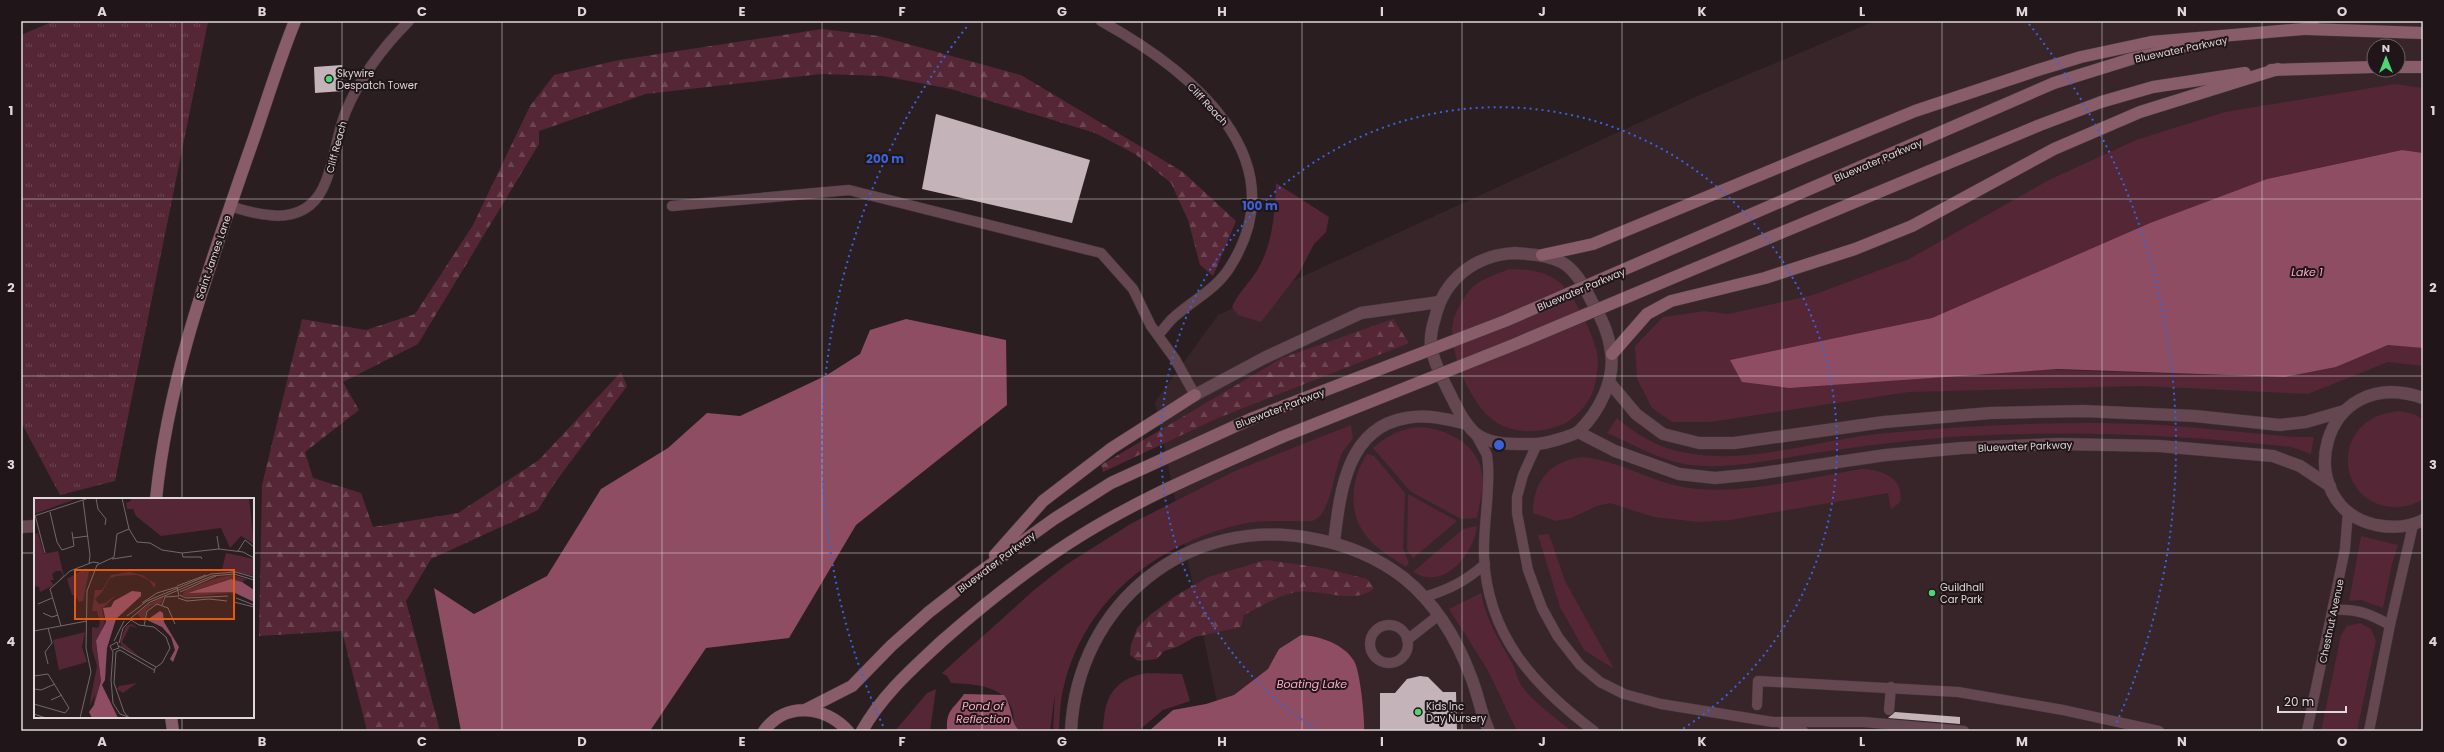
<svg xmlns="http://www.w3.org/2000/svg" width="2444" height="752" font-family="Poppins,sans-serif">
<style>
.built{fill:#37252a;fill-rule:evenodd}
.grass{fill:#542636}
.forest{fill:url(#forest-firs)}
.park{fill:url(#park-tufts)}
.water{fill:#8e4d62}
.building{fill:#c4b3b8}
.lines{fill:none;stroke-linecap:round;stroke-linejoin:round}
.lane-casing{stroke:#43383b;stroke-width:11}
.street-casing{stroke:#43383b;stroke-width:13}
.secondary-casing{stroke:#43383b;stroke-width:13}
.lane{stroke:#644750;stroke-width:10}
.street{stroke:#644750;stroke-width:12}
.secondary{stroke:#895c69;stroke-width:12}
.secondary-bridge-casing{stroke:#43383b;stroke-width:13;stroke-linecap:butt}
.secondary-bridge{stroke:#895c69;stroke-width:12}
.grid{fill:none;stroke:#dfd7d9;stroke-width:1;stroke-opacity:0.55}
.ring{fill:none;stroke:#3a63d8;stroke-width:2;stroke-dasharray:2 4}
.poi-dot{fill:#4ed676;stroke:#201518;stroke-width:1.5}
.labels{text-anchor:middle;stroke-width:4;stroke-linejoin:round;paint-order:stroke}
.street-label{font-size:10px;fill:#dfd7d9;stroke:#201518}
.poi-label{font-size:10px;fill:#dfd7d9;stroke:#201518;text-anchor:start}
.water-label{font-size:11px;font-style:italic;fill:#fcadc5;stroke:#201518}
.inset-road{fill:none;stroke:#72686b;stroke-width:1}
.view{fill:#e8590c;fill-opacity:0.15;stroke:#e8590c;stroke-width:2}
.inset-edge{fill:none;stroke:#dfd7d9;stroke-width:2}
.centre{fill:#3a63d8;stroke:#201518;stroke-width:2}
.ring-label{font-size:12px;text-anchor:middle;font-weight:bold;fill:#3a63d8;stroke:#201518;stroke-width:4;stroke-linejoin:round;paint-order:stroke}
.neatline{fill:none;stroke:#dfd7d9;stroke-width:1.5}
.grid-label{font-size:13px;text-anchor:middle;font-weight:bold;fill:#dfd7d9}
</style>
<defs>
<pattern id="forest-firs" width="22" height="20" patternUnits="userSpaceOnUse"><rect width="22" height="20" fill="#542636"/><path d="M5 1l3.5 6h-7zM16 11l3.5 6h-7z" fill="#6c4552"/></pattern>
<pattern id="park-tufts" width="24" height="20" patternUnits="userSpaceOnUse"><rect width="24" height="20" fill="#542636"/><path d="M3 7l-1-3M5 7V3M7 7l1-3M15 17l-1-3M17 17v-4M19 17l1-3" fill="none" stroke="#6c4552"/></pattern>
</defs>
<rect width="100%" height="100%" fill="#2a1e21"/>
<path class="built" d="M1875,21h548v710h-1200l-68,-329 63,-87 484,-221zM2374,46h24v24h-24z"/>
<g class="grass">
<path d="M2395,84l28,4v65l-21,-3 -135,29 -117,44 -218,95 -201,42 554,17 51,-10 52,-22 35,3v18l-35,-4 -80,32 -167,-8 -232,6 -199,30h-38l-20,-14 -15,-29 -2,-33 28,-29 42,-6 23,3 85,-19 96,-36 140,-79 87,-40 89,-28z"/>
<path d="M1276,183l53,34 -3,15 -12,12 -15,29 -38,49 -23,-7 -6,-8c6,-14 18,-25 26,-38 15,-26 17,-57 18,-86z"/>
<path d="M1509,269c16,0 32,1 46,10 17,10 36,51 41,70 4,13 1,26 -2,39 -3,14 -20,32 -33,37 -21,8 -42,9 -62,-1 -26,-14 -48,-66 -47,-95 1,-14 9,-27 17,-38 10,-12 26,-16 40,-22z"/>
<path d="M2400,411l14,3 9,6v79c-7,5 -17,8 -26,8 -62,1 -70,-91 3,-96z"/>
<path d="M1617,418c31,27 58,36 98,38 55,2 116,-18 171,-23 92,-8 184,-13 276,-8 44,3 88,8 131,12h21l-3,17 -20,-7c-108,-12 -215,-17 -323,-11 -54,3 -106,10 -159,18 -40,6 -84,17 -125,10 -26,-5 -52,-20 -77,-31z"/>
<path d="M1351,425l2,13c-3,5 -8,10 -11,15 -8,17 -11,63 -30,68 -23,1 -48,-2 -70,3 -84,19 -157,75 -178,162 -4,14 -4,30 -5,45h-6l2,-38 -5,38h-30c-9,-6 -5,-13 -8,-22 -8,-24 -40,-25 -61,-26l-4,-7 -5,-3 92,-83 33,-26 65,-41 105,-53z"/>
<path d="M1420,427c31,2 64,21 63,57 -1,11 -4,23 -6,34l-16,1 -51,-28 -37,-43c15,-13 28,-20 47,-21z"/>
<path d="M1367,454l7,2 31,37 -2,55 6,15 -3,4c-10,-7 -21,-13 -30,-21 -29,-24 -28,-63 -9,-92z"/>
<path d="M1582,457c37,3 70,26 107,31 55,7 118,-10 172,-19 20,0 44,9 39,33l-9,8 -3,-17 -158,27 -32,2 -44,-5 -44,-14 -13,3 -26,12 -15,3 -23,-8c0,-32 17,-52 49,-56z"/>
<path d="M1408,494l49,27 -44,37 -6,-8z"/>
<path d="M1477,526c-3,28 -33,65 -64,46l50,-43z"/>
<path d="M1549,534l16,47 49,88 -30,-19 -24,-43 -22,-72z"/>
<path d="M2361,536l37,9 -6,19 -9,44 -22,-8 -12,1z"/>
<path d="M1481,593c5,27 18,47 31,70 4,6 4,14 8,20 7,14 39,38 52,48h-55l-30,-62 -38,-60z"/>
<path d="M2360,623l11,6 5,12 -19,90h-36l20,-96 6,-9z"/>
<path d="M1147,673l35,1 8,27 -27,9 -25,21h-35c1,-32 9,-52 44,-58z"/>
<path d="M936,689l-6,42h-35l32,-38z"/>
</g>
<g class="forest">
<path d="M822,29l57,7 142,39 162,97 53,49 -23,55 -13,-11 -12,-45 -17,-37 -36,-29 -40,-21 -144,-44 -68,-13 -62,-2 -175,20 -107,37v13l-121,200 -75,38 16,28 -54,42 8,26 48,15 12,34 85,-14 81,-53 82,-88 6,14 -73,98 -16,26 -107,49 -25,42 34,130h-73l-25,-100 -83,5 3,-151 40,-166 64,11 49,-16 58,-89 57,-119 24,-31 65,-15z"/>
<path d="M1393,319l16,24 -191,75 -115,54 -2,-7 181,-107z"/>
<path d="M1266,560l57,8 44,11 7,9c-20,19 -56,-2 -82,5 -16,4 -32,14 -48,22l-3,12 -46,10 -18,10 -13,4 -7,8 -19,2 -8,-6 1,-10 6,-17 13,-13 27,-20 31,-18z"/>
</g>
<path class="park" d="M54,21l154,1 -93,459 -55,14 -39,-73v-387z"/>
<g class="water">
<path d="M2402,150l21,3v195l-35,-3 -52,22 -51,10 -227,-8 -269,19 -47,-6 -12,-22 202,-42 218,-95 117,-44z"/>
<path d="M906,319l100,21 1,65 -151,120 -67,113 -83,10 -56,83h-189l-27,-143 40,26 73,-38 54,-87 67,-41 39,-35 33,3 87,-41 33,-21 10,-24z"/>
<path d="M1301,635c19,1 43,9 53,26 6,9 11,58 10,70h-215l24,-21 33,-6 28,-9 34,-26 11,-20z"/>
<path d="M964,694l40,1c9,12 6,29 16,36h-73c-1,-22 6,-21 17,-37z"/>
</g>
<g class="building">
<path d="M342,65l1,26 -28,2 -1,-26z"/>
<path d="M936,114l154,46 -18,63 -150,-34z"/>
<path d="M1420,676l8,1 15,15h13l1,39h-77v-38h15l12,-14z"/>
<path d="M1895,712l65,5v7l-72,-6z"/>
</g>
<g class="lines">
<g class="lane-casing">
<g id="lane">
<path d="M1101,21c87,48 199,136 129,246 -14,23 -39,34 -58,52 -5,5 -9,11 -14,16"/>
<path d="M230,206c36,12 79,21 96,-25 9,-23 11,-48 20,-70 14,-33 38,-65 63,-90"/>
<path d="M672,206l177,-16 252,63 32,36 18,37 24,33 20,36"/>
<path d="M1475,433l12,22 1,10c2,30 -5,60 -4,91 3,79 50,130 110,175"/>
<path d="M1537,444l-14,31 -6,22v16l11,57 14,38 16,29 22,28 20,17 24,12 37,10 112,18h91l100,9"/>
<path d="M1424,597c24,-7 42,-16 61,-33"/>
<path d="M2334,610c22,-2 36,4 56,15"/>
<circle cx="1389" cy="644" r="19"/>
<path d="M1407,640l32,-25"/>
<path d="M1757,705l1,-24 200,11 105,18 96,21"/>
<path d="M1889,710l2,-23"/>
<path d="M1783,725l20,6"/>
<path d="M2307,731l38,-182 3,-38"/>
<path d="M2369,731l21,-106 23,-100"/>
</g>
</g>
<g class="street-casing">
<g id="street">
<path d="M1515,253c15,1 30,2 44,8 15,6 25,25 32,39 10,17 18,33 20,53 4,27 -12,59 -32,78 -6,5 -35,13 -43,13 -19,0 -46,2 -61,-11 -12,-11 -19,-27 -26,-41 -7,-14 -15,-29 -18,-45 -1,-10 1,-20 4,-29 9,-39 40,-63 80,-65z"/>
<path d="M1610,383l26,31 27,20 36,9h35l150,-21 106,-9 93,-2 112,5 85,9 26,-3 38,-11"/>
<path d="M1195,395l69,-37 97,-45 78,-11"/>
<path d="M2423,398c-104,-36 -134,108 -47,127 16,3 32,3 47,-5"/>
<path d="M1578,432l37,19 64,23 36,4 41,-4 130,-19 76,-7 97,-4 100,2 114,10 27,10 30,20"/>
<path d="M21,527l14,-1"/>
<path d="M1334,542c6,-48 12,-114 72,-124 21,-4 41,1 61,6"/>
<path d="M1071,731c6,-128 118,-218 244,-192 32,6 63,19 89,39 32,26 53,61 67,99 7,17 10,37 18,54"/>
</g>
</g>
<g class="secondary-casing">
<g id="secondary">
<path d="M2307,29l116,4"/>
<path d="M2398,67h25"/>
<path d="M2271,70l103,-3"/>
<path d="M1678,246l376,-163 77,-24 59,-14"/>
<path d="M1542,255l51,-11 322,-133 123,-41 43,-13 70,-15 164,-14"/>
<path d="M1689,271l351,-146 61,-23 52,-15 92,-14"/>
<path d="M1612,354l35,-40 24,-13 94,-23 90,-29 57,-23 142,-77 86,-37 138,-43"/>
<path d="M156,499c12,-120 53,-231 92,-344 16,-44 29,-90 47,-134"/>
<path d="M995,555l48,-54 69,-53 83,-53"/>
<path d="M805,710l47,-24 39,-40 38,-34 50,-39 75,-54 57,-36 142,-65"/>
<path d="M171,717l2,14"/>
<path d="M764,731c22,-30 61,-25 84,0"/>
<path d="M862,731c20,-36 50,-62 80,-90 40,-35 82,-69 127,-98 66,-43 141,-74 213,-106"/>
</g>
</g>
<use href="#lane" class="lane"/>
<use href="#street" class="street"/>
<use href="#secondary" class="secondary"/>
<g class="secondary-bridge-casing">
<g id="secondary-bridge">
<path d="M1253,418l252,-97 173,-75"/>
<path d="M1282,437l231,-92 176,-74"/>
</g>
</g>
<use href="#secondary-bridge" class="secondary-bridge"/>
</g>
<path class="grid" d="M182,21v478M342,21v710M502,21v710M662,21v710M822,21v710M982,21v710M1142,21v710M1302,21v710M1462,21v710M1622,21v710M1782,21v710M1942,21v710M2102,21v710M2262,21v710M21,199h2402M21,376h2402M21,553h14M253,553h2170M182,717v14"/>
<g class="ring">
<path d="M1317 730A338 338 0 1 1 1681 730"/>
<path d="M883 726A677 677 0 0 1 969 24M2029 24A677 677 0 0 1 2115 726"/>
</g>
<g class="poi-dot">
<circle cx="329" cy="79" r="4"/>
<circle cx="1932" cy="593" r="4"/>
<circle cx="1418" cy="712" r="4"/>
</g>
<g class="labels">
<g class="street-label">
<text transform="translate(2181 49) rotate(-12)" y="4">Bluewater Parkway</text>
<text transform="translate(1208 104) rotate(47)" y="4">Cliff Reach</text>
<text transform="translate(336 147) rotate(-75)" y="4">Cliff Reach</text>
<text transform="translate(1878 160) rotate(-23)" y="4">Bluewater Parkway</text>
<text transform="translate(213 257) rotate(-71)" y="4">Saint James Lane</text>
<text transform="translate(1581 289) rotate(-23)" y="4">Bluewater Parkway</text>
<text transform="translate(1280 408) rotate(-21)" y="4">Bluewater Parkway</text>
<text transform="translate(2025 446) rotate(-2)" y="4">Bluewater Parkway</text>
<text transform="translate(996 562) rotate(-37)" y="4">Bluewater Parkway</text>
<text transform="translate(2331 621) rotate(-78)" y="4">Chestnut Avenue</text>
</g>
<g class="poi-label">
<text x="337" y="77">Skywire<tspan x="337" dy="12">Despatch Tower</tspan></text>
<text x="1940" y="591">Guildhall<tspan x="1940" dy="12">Car Park</tspan></text>
<text x="1426" y="710">Kids Inc<tspan x="1426" dy="12">Day Nursery</tspan></text>
</g>
<g class="water-label">
<text x="2307" y="276">Lake 1</text>
<text x="1312" y="688">Boating Lake</text>
<text x="983" y="710">Pond of<tspan x="983" dy="13">Reflection</tspan></text>
</g>
</g>
<g transform="translate(34 498)">
<rect width="220" height="220" fill="#2a1e21"/>
<path d="M0,0h45l-45,16zM96,0h119l5,46 -13,-8 -11,12 -9,-20 -60,8 -25,-20 -3,-7h-6l-1,-6 5,-2zM192,55l28,6v17l-32,-6zM197,77l16,4 -5,3 -11,-3 -8,2 -35,12 45,-1 4,5 -7,-4 -44,4 -4,-3 4,-4 28,-11zM129,99l-2,6 -9,2 -6,5 -2,11 -7,-7 12,-10zM97,126l7,4 -8,-2 -8,16 18,15 -18,-10 -2,-6 6,-15zM103,185l-14,10 -6,-4 2,-3z" fill="#542636"/>
<path d="M95,74l13,3 14,9 -2,4 -5,-8 -12,-5 -20,1 -7,2 -8,14 -7,7 4,5 6,-1 11,-8 -14,14 3,13 -9,21 5,38 -8,28 2,-15 -5,12 1,-10 6,-30 -5,-17v-22l6,1 2,-5 -3,-12h-5l3,-21h7l9,-15z" fill="#542636"/>
<path d="M51,134l-3,15 5,15 -28,8 -6,-30z" fill="#542636"/>
<path d="M4,35l6,21 14,-3 6,25 -6,5 5,-6 -2,-4h-5l-4,3 2,6h-4l4,5 -14,7 -1,-5 -5,-1v-52zM52,70l3,3 -6,30 -4,1 -4,-7h-3l-5,-16z" fill="#542636"/>
<path d="M197,81l11,3 12,8v12l-21,-10 -45,1zM98,93l9,1v4l-25,23 -9,29 -2,32 -3,5 16,33h-26l-3,-6 5,-7 7,-24 -5,-40 10,-19 -3,-14 8,-1 3,-6zM126,113l3,2 1,9 15,25 -6,15 -3,-3 5,-9 -4,-13 -9,-10 -15,-7z" fill="#8e4d62"/>
<path class="inset-road" d="M62,0l2,11 8,10 -1,6M88,0l7,31 8,13 13,1 12,7 20,3 37,-4 24,3 11,6M49,2l7,55 -1,9M16,14l7,30 5,8 12,-4 -2,-14M1,17l10,38M0,18l55,-18M183,38l2,13M39,40l15,-2M204,53l7,-11 9,7M148,55l1,4h18l1,2M78,61l20,-3M143,88l29,-11M146,94l36,-16M146,97l6,3 42,-2M144,100l9,3 22,-2 18,2M202,100l18,7M200,104l20,5M108,105l15,-10 20,-6 2,9 -14,1 -3,8M4,106l14,-6M9,115l9,4 6,-2M93,118l20,-15 64,-27 24,-2 18,5M97,120l19,-16 62,-26 22,-2 20,6M97,122l8,5 15,2 12,10 4,11 -8,15 -7,5 -1,5M27,128l-11,-37 20,-18 23,-9 6,1M110,128l3,-15 10,-7 11,4 7,16M0,133l53,-10M80,143l10,-20M85,145l4,-15 8,-8M85,148l37,21M79,152l6,-2 -2,-6 -7,4 3,6 -2,28 2,23 7,11 11,4M14,166l-3,-12 7,-9 -4,-15M0,178l14,-2 21,34 -4,5 -31,-9M0,191l7,1 14,-6M17,202l11,-5M0,216l12,4M46,220l11,-46 -5,-24 1,-57 10,-26 17,-8 3,-23 12,-5M95,220l-5,-6 -10,-29 2,-31 4,-2 34,20"/>
<path class="view" d="M41,72h159v49h-159z"/>
<rect width="220" height="220" class="inset-edge"/>
</g>
<circle cx="1499" cy="445" r="6" class="centre"/>
<g class="ring-label">
<text x="885" y="163">200 m</text>
<text x="1260" y="210">100 m</text>
</g>
<rect width="2444" height="752" fill="none" stroke="#201518" stroke-width="44"/>
<g transform="translate(2386 58)"><circle r="19" fill="#201518" stroke="#6c6365"/>
<path d="M0-3L7 15L0 10L-7 15Z" fill="#4ed676"/>
<text y="-6" font-size="11" font-weight="bold" text-anchor="middle" fill="#dfd7d9">N</text>
</g>
<path d="M2278 706v6h68v-6" fill="none" stroke="#dfd7d9" stroke-width="2"/>
<text x="2284" y="706" font-size="12" fill="#dfd7d9" stroke="#201518" stroke-width="3" paint-order="stroke">20 m</text>
<rect x="22" y="22" width="2400" height="708" class="neatline"/>
<g class="grid-label">
<text x="102" y="16">A</text>
<text x="262" y="16">B</text>
<text x="422" y="16">C</text>
<text x="582" y="16">D</text>
<text x="742" y="16">E</text>
<text x="902" y="16">F</text>
<text x="1062" y="16">G</text>
<text x="1222" y="16">H</text>
<text x="1382" y="16">I</text>
<text x="1542" y="16">J</text>
<text x="1702" y="16">K</text>
<text x="1862" y="16">L</text>
<text x="2022" y="16">M</text>
<text x="2182" y="16">N</text>
<text x="2342" y="16">O</text>
<text x="11" y="115">1</text>
<text x="2433" y="115">1</text>
<text x="11" y="292">2</text>
<text x="2433" y="292">2</text>
<text x="11" y="469">3</text>
<text x="2433" y="469">3</text>
<text x="11" y="646">4</text>
<text x="2433" y="646">4</text>
<text x="102" y="746">A</text>
<text x="262" y="746">B</text>
<text x="422" y="746">C</text>
<text x="582" y="746">D</text>
<text x="742" y="746">E</text>
<text x="902" y="746">F</text>
<text x="1062" y="746">G</text>
<text x="1222" y="746">H</text>
<text x="1382" y="746">I</text>
<text x="1542" y="746">J</text>
<text x="1702" y="746">K</text>
<text x="1862" y="746">L</text>
<text x="2022" y="746">M</text>
<text x="2182" y="746">N</text>
<text x="2342" y="746">O</text>
</g>
</svg>
